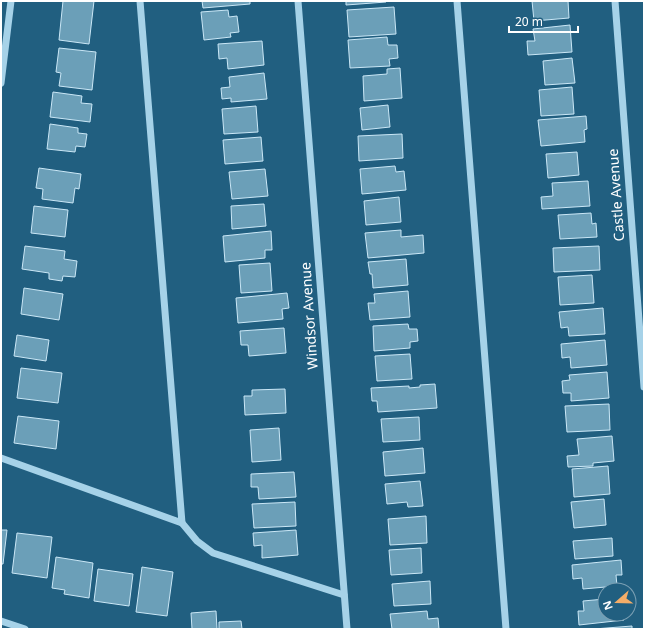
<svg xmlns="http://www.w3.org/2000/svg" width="645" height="630" font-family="'Noto Sans',sans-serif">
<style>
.building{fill:#6b9fb8;stroke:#cae7f6}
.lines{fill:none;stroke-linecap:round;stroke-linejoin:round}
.minor{stroke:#a6d2e8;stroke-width:7}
.labels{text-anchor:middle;stroke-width:4;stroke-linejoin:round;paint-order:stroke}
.street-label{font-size:14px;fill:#fff;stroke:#215f80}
</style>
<rect width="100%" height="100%" fill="#215f80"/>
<g class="building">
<path d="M63,1h31l-5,43 -30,-4z"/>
<path d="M202,1h48v3l-47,4z"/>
<path d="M346,1h40v1l-40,3z"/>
<path d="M532,1h36l1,17 -35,3z"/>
<path d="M394,7l2,27 -47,3 -2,-27z"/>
<path d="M228,10l1,7 8,-1 2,16 -9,1 1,4 -27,3 -3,-28z"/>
<path d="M570,25l2,27 -44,3 -1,-14h8l-2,-12z"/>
<path d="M387,37l1,8h9l1,13 -9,1 1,7 -40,2 -2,-28z"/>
<path d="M262,41l2,24 -36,4 -1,-11 -8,1 -1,-15z"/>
<path d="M59,48l37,4 -4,38 -33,-4 2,-13 -5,-1z"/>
<path d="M572,58l3,25 -30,2 -2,-24z"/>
<path d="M400,68l2,30 -38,3 -1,-25 24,-2v-5z"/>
<path d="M264,73l3,26 -36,3v-4l-9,1 -1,-11 9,-1 -1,-10z"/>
<path d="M572,87l2,27 -33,2 -2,-26z"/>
<path d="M53,92l29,4 -1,7 11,1 -2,18 -40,-5z"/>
<path d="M388,105l2,22 -28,3 -2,-22z"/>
<path d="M256,106l2,26 -34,2 -2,-25z"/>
<path d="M586,116l1,13 -3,1 1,12 -44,4 -3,-26z"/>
<path d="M50,124l28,4v5l9,1 -2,13 -9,-1 -1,6 -28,-3z"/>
<path d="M402,134l1,24 -44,3 -1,-25z"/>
<path d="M261,137l2,24 -38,3 -2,-24z"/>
<path d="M577,152l2,23 -31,3 -2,-24z"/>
<path d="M395,166l1,6 8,-1 2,19 -44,4 -2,-25z"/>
<path d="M39,168l42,6 -2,15 -4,-1 -2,15 -31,-4 1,-10 -7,-1z"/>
<path d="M265,169l3,27 -36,3 -3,-27z"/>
<path d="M588,181l2,25 -48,3 -1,-12 12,-1 -1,-13z"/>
<path d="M399,197l2,25 -35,3 -2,-24z"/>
<path d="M264,204l2,22 -34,3 -1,-23z"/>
<path d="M34,206l34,4 -3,27 -34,-4z"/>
<path d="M591,213l1,11 4,-1 1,14 -37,2 -2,-24z"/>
<path d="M401,230v7l22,-2 1,18 -56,5 -3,-25z"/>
<path d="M271,231l1,19h-7v8l-40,4 -2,-26z"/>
<path d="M25,246l40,5 -1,8 13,2 -2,16 -12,-1 -1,5 -13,-2v-6l-27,-4z"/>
<path d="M599,246l1,24 -46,2 -1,-24z"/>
<path d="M406,259l2,26 -35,3 -1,-14h-2l-2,-12z"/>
<path d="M270,263l2,28 -31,2 -2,-28z"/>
<path d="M592,275l2,28 -34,2 -2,-28z"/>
<path d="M24,288l39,6 -4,26 -38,-6z"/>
<path d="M408,291l2,26 -40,3 -2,-17h7l-1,-9z"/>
<path d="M287,293l2,15 -7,1 1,10 -45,4 -2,-25z"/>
<path d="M603,308l2,26 -36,2 -1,-9 -7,1 -2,-16z"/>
<path d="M408,324l1,5h8l1,12 -8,1v6l-36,3 -1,-25z"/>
<path d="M284,328l2,25 -37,3 -1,-11h-7l-1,-14z"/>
<path d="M17,335l32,5 -3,21 -32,-5z"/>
<path d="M605,340l2,25 -36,3 -1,-11 -8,1 -1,-14z"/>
<path d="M410,354l2,25 -35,2 -2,-25z"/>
<path d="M21,368l41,5 -4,30 -41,-5z"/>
<path d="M607,372l2,26 -38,3v-8h-8l-1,-12 8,-1 -1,-5z"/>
<path d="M435,384l2,24 -59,4 -1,-11h-5l-1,-13 38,-2v2l11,-1v-2z"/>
<path d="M285,389l1,24 -41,2 -1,-19h8v-6z"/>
<path d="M609,404l1,26 -43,2 -2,-26z"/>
<path d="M18,416l41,5 -3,28 -42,-6z"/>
<path d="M419,417l1,23 -37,2 -2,-23z"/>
<path d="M279,428l2,32 -29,2 -2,-32z"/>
<path d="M612,436l2,25 -21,2v3l-25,1 -1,-11 12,-1 -2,-16z"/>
<path d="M423,448l2,25 -40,3 -2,-24z"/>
<path d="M608,466l2,28 -36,3 -2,-28z"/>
<path d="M294,472l2,25 -37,2 -1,-12h-7v-13z"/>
<path d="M420,481l3,25 -15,1 -1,-5 -20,2 -2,-20z"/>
<path d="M604,499l2,26 -32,3 -3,-26z"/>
<path d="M295,502l1,24 -42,2 -2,-24z"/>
<path d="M426,516l1,27 -37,2 -2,-26z"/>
<path d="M1,530h6l-4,34h-2z"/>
<path d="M296,530l2,25 -36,3v-13l-8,1 -1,-13z"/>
<path d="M17,533l35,4 -5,41 -35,-5z"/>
<path d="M612,538l1,18 -38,3 -2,-18z"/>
<path d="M421,548l1,25 -31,2 -2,-25z"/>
<path d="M56,557l37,6 -4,35 -25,-4 1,-4 -13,-2z"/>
<path d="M621,560l1,15h-6l1,11 -34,3 -1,-11 -9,1 -1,-14z"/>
<path d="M142,567l31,5 -6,44 -31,-4z"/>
<path d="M98,569l35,5 -4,32 -35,-5z"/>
<path d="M430,581l1,23 -37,2 -2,-22z"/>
<path d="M605,599v15h18l1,6 -45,5 -1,-14h6l-1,-10z"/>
<path d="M216,611l1,18h-25l-1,-16z"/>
<path d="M427,611l1,8 10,-1 1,11h-47l-2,-15z"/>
<path d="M241,621l1,8h-23v-7z"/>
<path d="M632,626v3h-38z"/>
</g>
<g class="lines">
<g class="minor">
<path d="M298,1l49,628"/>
<path d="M457,1l49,628"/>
<path d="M615,1l29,386"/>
<path d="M1,83l10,-82"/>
<path d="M1,458l181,65 -42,-522"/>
<path d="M182,523l15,18 16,12 131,42"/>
<path d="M1,621l24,8"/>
</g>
</g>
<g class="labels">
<g class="street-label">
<text transform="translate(616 195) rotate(-94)" y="5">Castle Avenue</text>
<text transform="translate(309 316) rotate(-94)" y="5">Windsor Avenue</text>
</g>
</g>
<rect width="645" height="630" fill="none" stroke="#ffffff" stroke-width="4"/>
<g transform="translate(617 602) rotate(250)"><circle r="19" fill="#215f80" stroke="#7a9fb3"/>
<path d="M0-3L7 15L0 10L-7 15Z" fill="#f4ad68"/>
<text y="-6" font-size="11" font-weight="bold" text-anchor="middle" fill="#ffffff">N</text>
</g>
<path d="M509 26v6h69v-6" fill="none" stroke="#ffffff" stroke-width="2"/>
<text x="515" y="26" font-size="12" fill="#ffffff" stroke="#215f80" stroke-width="3" paint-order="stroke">20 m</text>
</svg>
